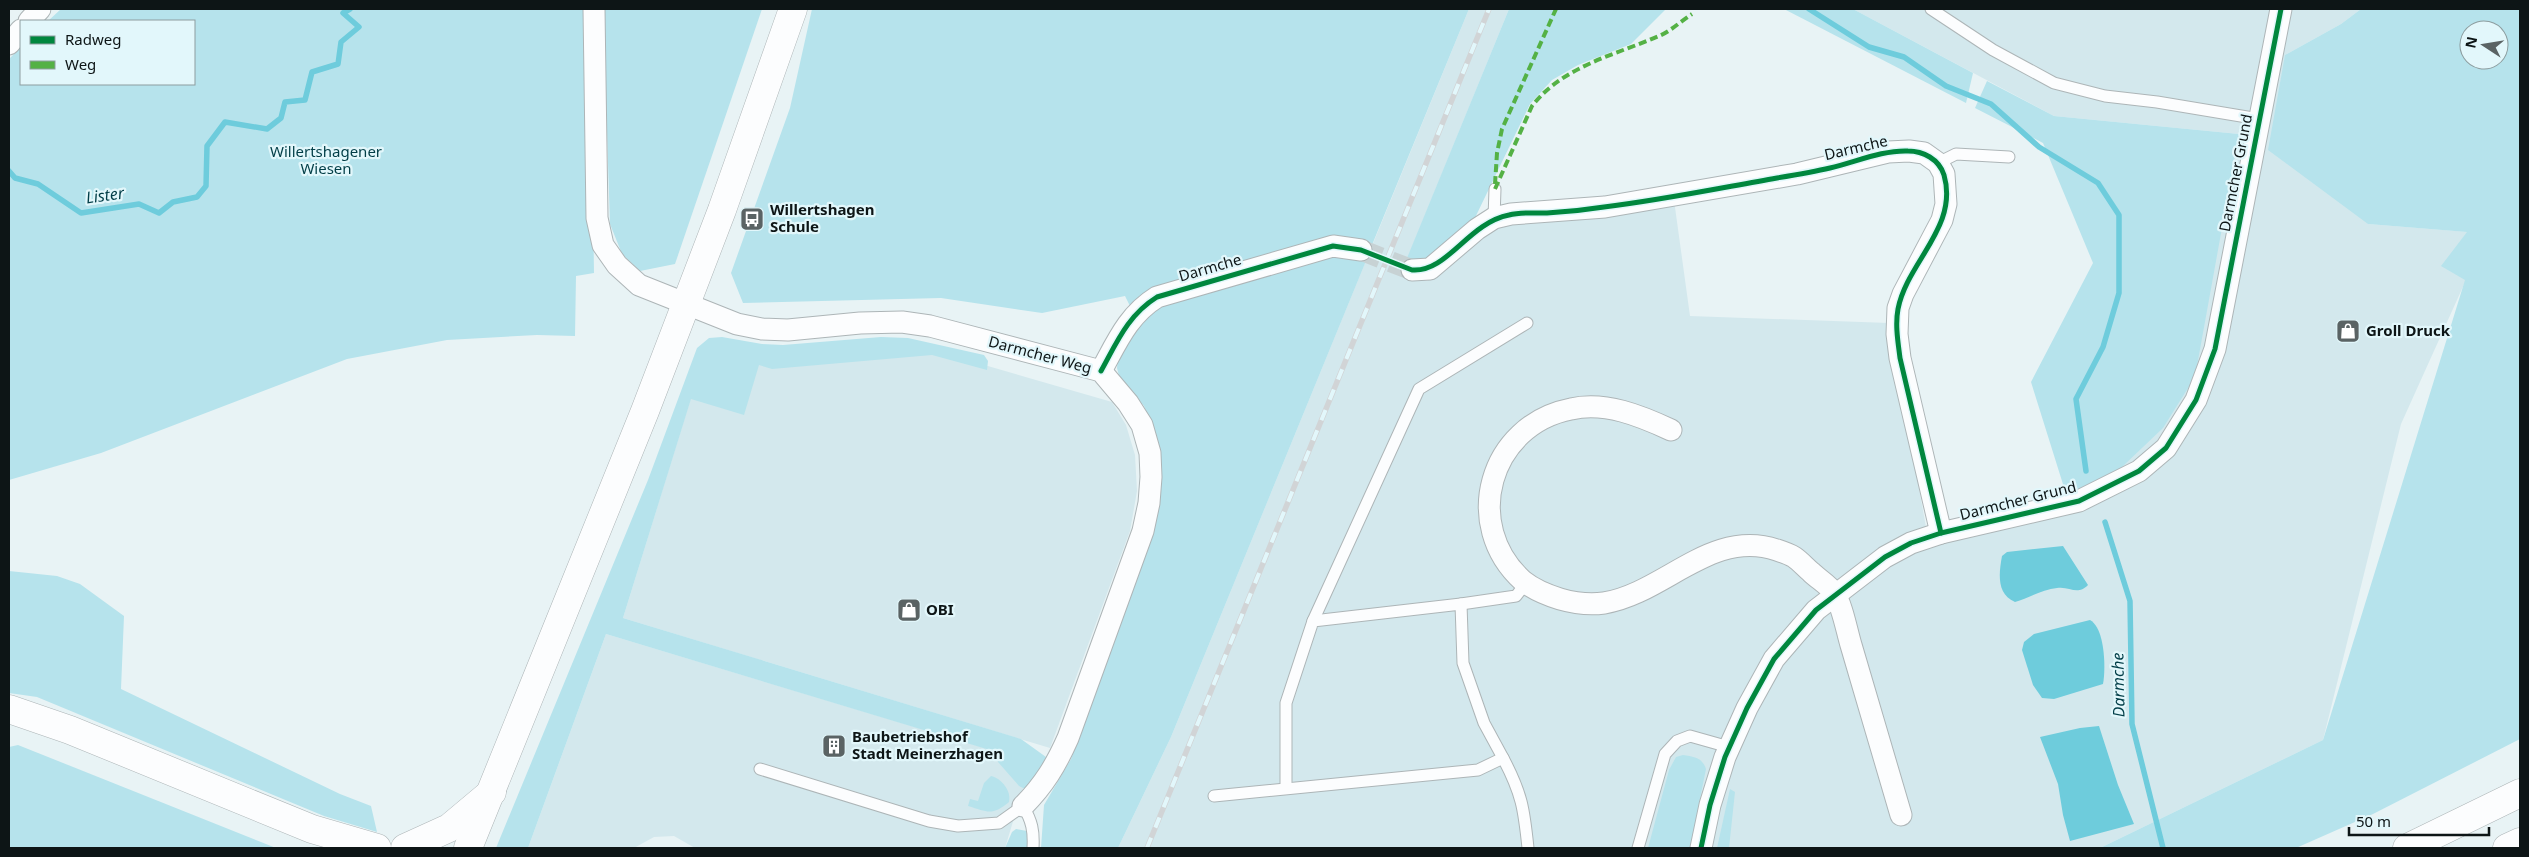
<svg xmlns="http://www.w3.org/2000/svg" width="2529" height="857" font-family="'Noto Sans',sans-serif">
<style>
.built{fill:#d3e8ed}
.green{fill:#b6e3ec;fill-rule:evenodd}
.water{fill:#6eccdc}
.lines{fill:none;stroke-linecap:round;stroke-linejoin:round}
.stream{stroke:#6eccdc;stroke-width:5.5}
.street-tunnel{stroke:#c7d2d4;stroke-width:21;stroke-dasharray:21 11;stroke-linecap:butt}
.lane-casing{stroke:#adb5b7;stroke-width:13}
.street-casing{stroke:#adb5b7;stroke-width:23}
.secondary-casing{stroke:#adb5b7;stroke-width:29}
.highway-casing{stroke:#adb5b7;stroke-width:29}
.lane{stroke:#fcfdfe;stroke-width:11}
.street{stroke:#fcfdfe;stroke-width:21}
.secondary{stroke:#fcfdfe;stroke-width:28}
.highway{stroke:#fcfdfe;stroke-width:28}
.rail-casing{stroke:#d1d4d6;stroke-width:5.5}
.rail{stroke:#e2f7fb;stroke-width:4;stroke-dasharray:11;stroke-linecap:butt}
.quiet{stroke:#54b145;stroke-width:4;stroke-dasharray:8 4;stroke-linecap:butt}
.cycleway-casing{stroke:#e2f7fb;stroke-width:8}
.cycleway{stroke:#00873e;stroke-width:5}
.labels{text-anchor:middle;stroke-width:4.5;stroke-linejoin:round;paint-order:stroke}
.street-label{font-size:15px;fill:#0d1516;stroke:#e2f7fb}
.park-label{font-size:15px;fill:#023e47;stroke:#e2f7fb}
.poi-label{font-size:15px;font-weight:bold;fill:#0d1516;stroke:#e2f7fb;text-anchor:start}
.water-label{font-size:16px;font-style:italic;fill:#013d47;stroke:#e2f7fb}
</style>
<rect width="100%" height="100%" fill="#e8f3f5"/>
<g class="built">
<path d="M1469,9h40l-108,265 26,7 59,-52 188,-29 16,116 199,7 37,204 141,-30 172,-363 -185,-18 -201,-107h508l-20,15 -56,31 83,169 100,8 -2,48 -65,144 -78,316 -223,108h-982l53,-111z"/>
<path d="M919,346l193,56 14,23 9,30 2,36 -7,40 -80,217 -427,-130 80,-259z"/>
<path d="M606,634l425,128 -26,86h-310l-21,-12 -20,1 -20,11h-106z"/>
</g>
<g class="green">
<path d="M61,9h529l4,264 -18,3 -1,60 -38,-1 -90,5 -100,19 -246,94 -92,27v-421l12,-12v37h173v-63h-146z"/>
<path d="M603,9h159l-87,255 -35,7 -18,-17 -12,-30z"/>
<path d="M812,9h657l-97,236 -26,-7 -215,70 -6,-12 -83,17 -101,-15 -198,5 -12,-30 59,-165z"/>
<path d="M1509,9h157l-35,35 -53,21 -26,15 -22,24 -58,120 -32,31 -20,7 -13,-4z"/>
<path d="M1784,9h69l120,64 -7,30z"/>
<path d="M2361,9h159v730l-147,75 -77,34h-196l223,-108 142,-460 -24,-14 26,-34 -99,-8 -100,-74 17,-95 56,-31zM2469,30h30v30h-30z"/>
<path d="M1987,81l67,35 185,18 -44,243 -32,51 -41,39 -55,30 -36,-115 62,-119 -50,-120 -68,-35z"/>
<path d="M1333,253l33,8 -195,476 -53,111h-77l3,-43 27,-46 76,-207 11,-40 3,-37 -3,-34 -14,-35 -25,-30 -2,-8 1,-9 14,-30 30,-27z"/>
<path d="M722,337l40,7 21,1 98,-8 27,1 76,17 4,6 -1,9 -55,-15 -160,14 -13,-4 -15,50 -53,-16 -68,219 398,121 25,18 -2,12 -19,20 -6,-3 -21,-24 5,-8 -397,-120 -78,214h-32l152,-368 49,-132 12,-10z"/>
<path d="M9,571l48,5 23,8 44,32 -3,73 219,105 31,12 6,26 -53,-16 -287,-119 -28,-4z"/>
<path d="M18,745l258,103h-267v-101z"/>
<path d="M1683,755c11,2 19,2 23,14l-16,79h-42l21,-78 7,-13z"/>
<path d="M991,776c10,2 21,15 18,26 -17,14 -21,10 -41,4l2,-7 8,2 6,-18z"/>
<path d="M1730,789l5,3 -6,56h-12z"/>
<path d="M1016,829l11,2 2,4 -1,13h-23l7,-16z"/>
</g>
<g class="water">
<path d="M2063,546l25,39c-11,11 -18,1 -31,3 -14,1 -28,10 -42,14 -19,-8 -16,-29 -13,-46l5,-4z"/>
<path d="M2090,620c15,8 16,49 13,64l-49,15 -12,-1 -9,-13 -11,-35 2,-8 10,-8z"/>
<path d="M2099,726l19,59 16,39 -64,17 -7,-26 -5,-31 -18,-47 40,-9z"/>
</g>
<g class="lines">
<g class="stream">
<path d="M1809,9l60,38 35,10 42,29 45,18 48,43 59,36 21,32v78l-16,54 -27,52 10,72"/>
<path d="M9,171l6,7 23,6 43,29 58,-9 20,9 14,-11 24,-5 9,-11 1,-40 18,-24 42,7 14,-11 4,-16 20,-2 7,-28 26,-8 3,-22 18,-15 -16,-14 7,-4"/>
<path d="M2105,522l25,79 2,123 31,124"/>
</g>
<path class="street-tunnel" d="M1361,250l51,20"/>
<g class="lane-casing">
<g id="lane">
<path d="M1931,9l62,41 61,33 51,13 52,6 102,17"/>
<path d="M1938,163l18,-9 53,3"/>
<path d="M1494,218l1,-29"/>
<path d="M1461,604l55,-8 10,-13"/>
<path d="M1313,621l106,-232 108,-66"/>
<path d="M760,769l169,52 29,5 41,-3 24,-17c9,15 11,25 10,42"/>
<path d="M1286,788v-85l27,-82 148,-17 2,59 21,60 19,35"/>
<path d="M1214,796l264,-26 25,-12c19,36 21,51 25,90"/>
<path d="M1638,848l27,-94 12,-13 13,-5 39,11"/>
</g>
</g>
<g class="street-casing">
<g id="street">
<path d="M594,9l3,209 6,27 14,20 22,20 98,39 25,5 26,1 72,-7 42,-1 28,4 171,45 27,32 14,22 8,28 1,24 -2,26 -6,28 -75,207c-12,27 -24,47 -45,68"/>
<path d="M29,21l11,-12"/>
<path d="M9,44l12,-14"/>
<path d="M1412,270l18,-1 47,-40 17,-11 17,-4 94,-7 192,-33 91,-22 21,-1 15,2 14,10 6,11 2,30 -4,16 -39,74 -5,14 -1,26 3,24 41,175"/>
<path d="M1101,371c16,-29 27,-56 56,-74l176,-51 28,4"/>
<path d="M1671,430c-30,-14 -66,-29 -100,-21 -82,16 -110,116 -48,172 10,8 24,14 37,18 14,4 30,6 44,4 61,-10 107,-75 173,-53 6,2 12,4 17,7 6,4 11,10 17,15 7,7 18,13 23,21 8,11 13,39 17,52 17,57 33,113 50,170"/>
<path d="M1701,848l9,-43 15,-48 22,-49 27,-49 42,-49 69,-53 26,-14 30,-10 138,-32 60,-30 27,-23 30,-48 19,-51 66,-340"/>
</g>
</g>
<g class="secondary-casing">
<path id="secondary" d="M468,848l177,-437 77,-201 71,-201"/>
</g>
<g class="highway-casing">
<g id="highway">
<path d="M9,709l61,21 242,99 65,19"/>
<path d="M405,848l44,-20 43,-36"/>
<path d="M2407,848l113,-55"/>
<path d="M2507,848l13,-6"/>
</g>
</g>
<use href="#lane" class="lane"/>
<use href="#street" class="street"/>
<use href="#secondary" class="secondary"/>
<use href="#highway" class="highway"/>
<g class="rail-casing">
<path id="rail" d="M1147,848l342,-839"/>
</g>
<use href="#rail" class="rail"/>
<g class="quiet">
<path d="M1495,184l2,-31 5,-24 54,-120"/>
<path d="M1495,189l37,-83c31,-40 83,-51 127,-70 12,-5 22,-15 33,-22"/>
</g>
<g class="cycleway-casing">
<g id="cycleway">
<path d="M1101,371c16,-29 27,-56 56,-74l176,-51 28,4 51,20c35,3 56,-47 97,-55 12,-3 25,-2 38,-2 19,-1 38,-3 57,-6 58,-7 116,-19 173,-29 18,-3 36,-6 53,-10 26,-6 52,-18 78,-17 15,0 31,8 36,24 15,52 -37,87 -46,134 -3,16 0,33 2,49l41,175"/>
<path d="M1701,848l9,-43 15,-48 22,-49 27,-49 42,-49 69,-53 26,-14 30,-10 138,-32 60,-30 27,-23 30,-48 19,-51 66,-340"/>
</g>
</g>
<use href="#cycleway" class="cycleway"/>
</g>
<defs>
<g id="bus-square" transform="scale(1.25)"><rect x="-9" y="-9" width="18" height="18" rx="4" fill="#5a6364" stroke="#e2f7fb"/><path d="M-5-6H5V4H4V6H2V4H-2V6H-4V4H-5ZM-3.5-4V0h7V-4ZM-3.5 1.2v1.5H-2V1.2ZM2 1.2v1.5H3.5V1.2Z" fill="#fff"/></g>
<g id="shop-square" transform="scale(1.25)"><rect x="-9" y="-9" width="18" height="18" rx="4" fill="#5a6364" stroke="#e2f7fb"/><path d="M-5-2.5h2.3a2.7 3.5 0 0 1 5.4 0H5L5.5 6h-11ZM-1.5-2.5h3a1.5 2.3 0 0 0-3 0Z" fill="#fff"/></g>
<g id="building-square" transform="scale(1.25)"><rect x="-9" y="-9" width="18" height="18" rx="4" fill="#5a6364" stroke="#e2f7fb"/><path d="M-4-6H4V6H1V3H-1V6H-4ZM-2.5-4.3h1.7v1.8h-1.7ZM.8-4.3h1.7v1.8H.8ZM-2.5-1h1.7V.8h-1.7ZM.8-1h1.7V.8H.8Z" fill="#fff"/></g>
</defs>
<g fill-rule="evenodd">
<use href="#bus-square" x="752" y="219"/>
<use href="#shop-square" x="2348" y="331"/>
<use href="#shop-square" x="909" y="610"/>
<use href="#building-square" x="834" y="746"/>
</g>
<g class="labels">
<g class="street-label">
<text transform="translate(1856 148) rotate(-13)" y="5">Darmche</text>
<text transform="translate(2236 173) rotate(-79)" y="5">Darmcher Grund</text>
<text transform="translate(1210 268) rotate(-16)" y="5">Darmche</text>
<text transform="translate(1040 355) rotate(15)" y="5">Darmcher Weg</text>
<text transform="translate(2018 501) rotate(-14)" y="5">Darmcher Grund</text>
</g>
<g class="park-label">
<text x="326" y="157">Willertshagener<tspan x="326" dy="17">Wiesen</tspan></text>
</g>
<g class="poi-label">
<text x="770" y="215">Willertshagen<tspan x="770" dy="17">Schule</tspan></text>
<text x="2366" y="336">Groll Druck</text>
<text x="926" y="615">OBI</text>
<text x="852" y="742">Baubetriebshof<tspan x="852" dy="17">Stadt Meinerzhagen</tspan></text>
</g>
<g class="water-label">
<text transform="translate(105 195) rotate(-8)" y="6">Lister</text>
<text transform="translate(2118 685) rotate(-91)" y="6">Darmche</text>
</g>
</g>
<rect width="2529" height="857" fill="none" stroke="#0d1516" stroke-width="20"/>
<rect x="20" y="20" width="175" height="65" fill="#e2f7fb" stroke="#8d9d9f"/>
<rect x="30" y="36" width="25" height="8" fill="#00873e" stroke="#8d9d9f"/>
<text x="65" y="45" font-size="15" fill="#0d1516">Radweg</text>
<rect x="30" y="61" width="25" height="8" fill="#54b145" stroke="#8d9d9f"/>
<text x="65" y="70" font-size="15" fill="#0d1516">Weg</text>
<g transform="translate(2484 45) rotate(282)"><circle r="24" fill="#e2f7fb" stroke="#8d9d9f"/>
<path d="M0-4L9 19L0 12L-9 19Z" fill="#5a6364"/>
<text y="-8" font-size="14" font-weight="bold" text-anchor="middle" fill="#0d1516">N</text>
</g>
<path d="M2349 827v8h140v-8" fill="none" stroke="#0d1516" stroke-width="2.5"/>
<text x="2356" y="827" font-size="15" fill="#0d1516" stroke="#e2f7fb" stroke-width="4" paint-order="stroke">50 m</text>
</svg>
